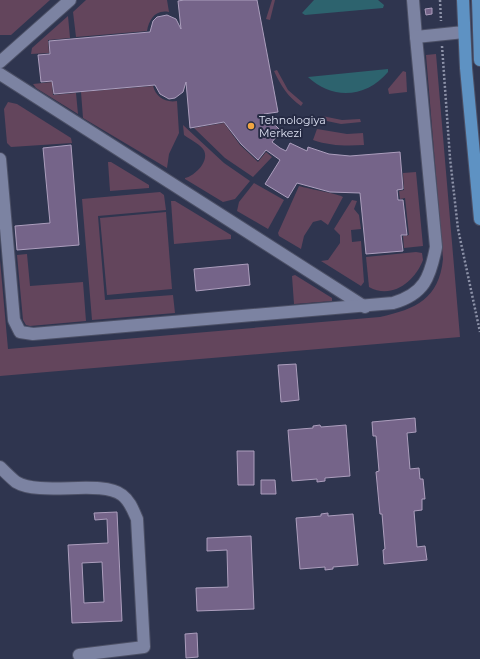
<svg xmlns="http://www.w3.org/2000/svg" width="480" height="659" font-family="Montserrat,sans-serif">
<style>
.green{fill:#63455c}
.water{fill:#2d636e}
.building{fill:#756489;stroke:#ac9ebd;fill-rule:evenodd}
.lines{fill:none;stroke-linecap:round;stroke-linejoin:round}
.minor-casing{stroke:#4c5066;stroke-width:14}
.major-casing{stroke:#4c5066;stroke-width:14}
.path{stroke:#8d92a8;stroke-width:2.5;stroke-dasharray:2 2;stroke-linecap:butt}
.minor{stroke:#7c83a2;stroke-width:12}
.major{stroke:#5e92c3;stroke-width:12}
.poi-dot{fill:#f2a542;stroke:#262b44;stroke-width:1.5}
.labels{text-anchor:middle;stroke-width:4;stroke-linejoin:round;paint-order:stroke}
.poi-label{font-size:11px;fill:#dfe3f4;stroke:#262b44;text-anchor:start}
</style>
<rect width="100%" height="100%" fill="#2f354f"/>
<g class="green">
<path d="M0,0h50l-39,35h-11z"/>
<path d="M86,0h81l2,12c-14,-3 -20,8 -22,19l-71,6 -3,-25z"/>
<path d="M272,0h3l-5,20 -4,-1z"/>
<path d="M68,16l2,22 -22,2 1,13 -18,1 1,-6z"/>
<path d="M436,54l24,283 -460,39v-116l8,89 372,-32c36,-8 59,-18 63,-58l-17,-204z"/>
<path d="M277,70l11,20 15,13 -2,3c-13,-9 -20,-20 -27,-35z"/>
<path d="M403,71l3,1 1,20 -18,2 -1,-5z"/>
<path d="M52,82l1,13 23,-2 2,21 -42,-26 -3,-4z"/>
<path d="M153,86c3,11 12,17 24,15l2,32 -10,21 -2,14 -84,-50 -2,-26z"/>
<path d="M8,102l9,2 54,34 1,5 -61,4 -4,-4 -3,-34z"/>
<path d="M322,116l20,4 18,-1 1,3 -20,2 -19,-4z"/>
<path d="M224,123l16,22 18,17 8,-10 6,5 -19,20 -28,-19 -31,-30z"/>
<path d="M183,125l41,38 26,18 -15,18 -12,3 -38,-23v-1c10,-2 26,-18 18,-29 -5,-6 -14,-10 -19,-14z"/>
<path d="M317,129l30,5 16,-1 1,12c-17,1 -34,1 -51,-5z"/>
<path d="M108,162h3l38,23v3l-39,3z"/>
<path d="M416,172l7,74 -19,2 -1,-12 6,-1 -4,-37 -5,1 -1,-8 5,-1 -1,-17z"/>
<path d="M254,183l30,17 -16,29 -31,-18 2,-9z"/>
<path d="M299,186c9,3 41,8 44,11l-15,28 -7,-5 -8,2 -9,14 -3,13 -22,-13 -1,-3z"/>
<path d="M160,192l4,3 2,15 -68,6 7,84 68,-5 2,18 -83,7 -10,-121z"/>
<path d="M352,200l5,1 -3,8 5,6 2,14 -10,1 1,12 9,-1 3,41 -3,4 -40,-25 7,-1 12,-17v-8l-6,-6z"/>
<path d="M171,201h4l56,34v4l-57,5z"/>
<path d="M166,212l6,77 -65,6 -7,-77z"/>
<path d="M416,252l6,1 1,7c-8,21 -31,40 -54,27l-3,-30z"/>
<path d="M27,254l3,32 53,-4 3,39 -56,5 -4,-1 -3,-5 -6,-65z"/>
<path d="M295,275l37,23v3l-38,3 -2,-28z"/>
</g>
<g class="water">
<path d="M314,0h64l6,5 -1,3 -78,7 -3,-2z"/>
<path d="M388,69v3c-21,25 -55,29 -80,5z"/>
</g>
<g class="building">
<path d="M184,0h73l21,112 -14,2 17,17 -9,11 8,6 6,3 4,-8 17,8 1,-4 21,7 21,2 50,-4 3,37 -6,1 1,10h5l4,35h-6l2,16 -37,3 -6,-61 -30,-1 -33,-9 -9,15 -23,-14 15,-24 -14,-10 -8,10 -17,-16 -17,-22 -34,6 -4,-46 -3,10 -8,6 -6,1 -9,-5 -5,-9 -101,9 -2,-13 -11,1 -3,-27 12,-1 -1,-13 101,-9 3,-11 4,-4 10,-2 9,4 5,10 -3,-28z"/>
<path d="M432,8v6l-6,1 -1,-6z"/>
<path d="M71,145l8,100 -62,5 -2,-24 35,-3 -7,-75z"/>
<path d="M248,264l2,21 -54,6 -2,-22z"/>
<path d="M296,364l3,36 -18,2 -3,-37z"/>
<path d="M415,418l1,14 -9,1 3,36 9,-1 1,11h3l2,20h-3v11l-8,1 3,36 8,-1 2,14 -43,4 -1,-14 2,-1 -3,-35h-2l-4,-42 3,-1 -3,-35h-3l-1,-14z"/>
<path d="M320,425l1,2 25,-2 4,51 -25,2v3l-8,1v-3l-25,2 -4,-51 25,-2v-2z"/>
<path d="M237,451h17v34h-16z"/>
<path d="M261,480h14l1,14h-15z"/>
<path d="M117,512l5,109 -50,2 -4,-78 40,-2 -1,-24 -12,1 -1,-7zM102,562l2,40 -20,1 -2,-40z"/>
<path d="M328,513v3l25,-2 5,51 -25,2v2l-8,1v-3l-25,2 -4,-51 25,-2v-2z"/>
<path d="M251,536l3,73 -57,2 -1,-23 32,-1 -1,-37 -20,1v-13z"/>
<path d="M197,633l1,24 -12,1 -1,-24z"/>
</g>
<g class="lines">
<g class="minor-casing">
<g id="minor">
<path d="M413,0l3,37"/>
<path d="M0,62l70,-62"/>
<path d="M0,74l365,233"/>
<path d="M0,159l14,161 6,12 13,2 360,-31c31,-9 37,-25 43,-56l-20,-210 48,-5"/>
<path d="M0,467c5,5 11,11 16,15 25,15 85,-3 106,13 8,6 11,15 15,24l7,128 -65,8"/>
</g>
</g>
<g class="major-casing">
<g id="major">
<path d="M463,0l3,68 14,151"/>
<path d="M478,0l2,60"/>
</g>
</g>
<g class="path">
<path d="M440,0l1,21"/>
<path d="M442,46l8,112 8,71 22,103"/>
</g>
<use href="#minor" class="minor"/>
<use href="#major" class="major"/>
</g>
<circle class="poi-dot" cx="251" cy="126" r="4"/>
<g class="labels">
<g class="poi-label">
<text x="259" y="124">Tehnologiya<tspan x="259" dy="13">Merkezi</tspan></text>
</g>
</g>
</svg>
